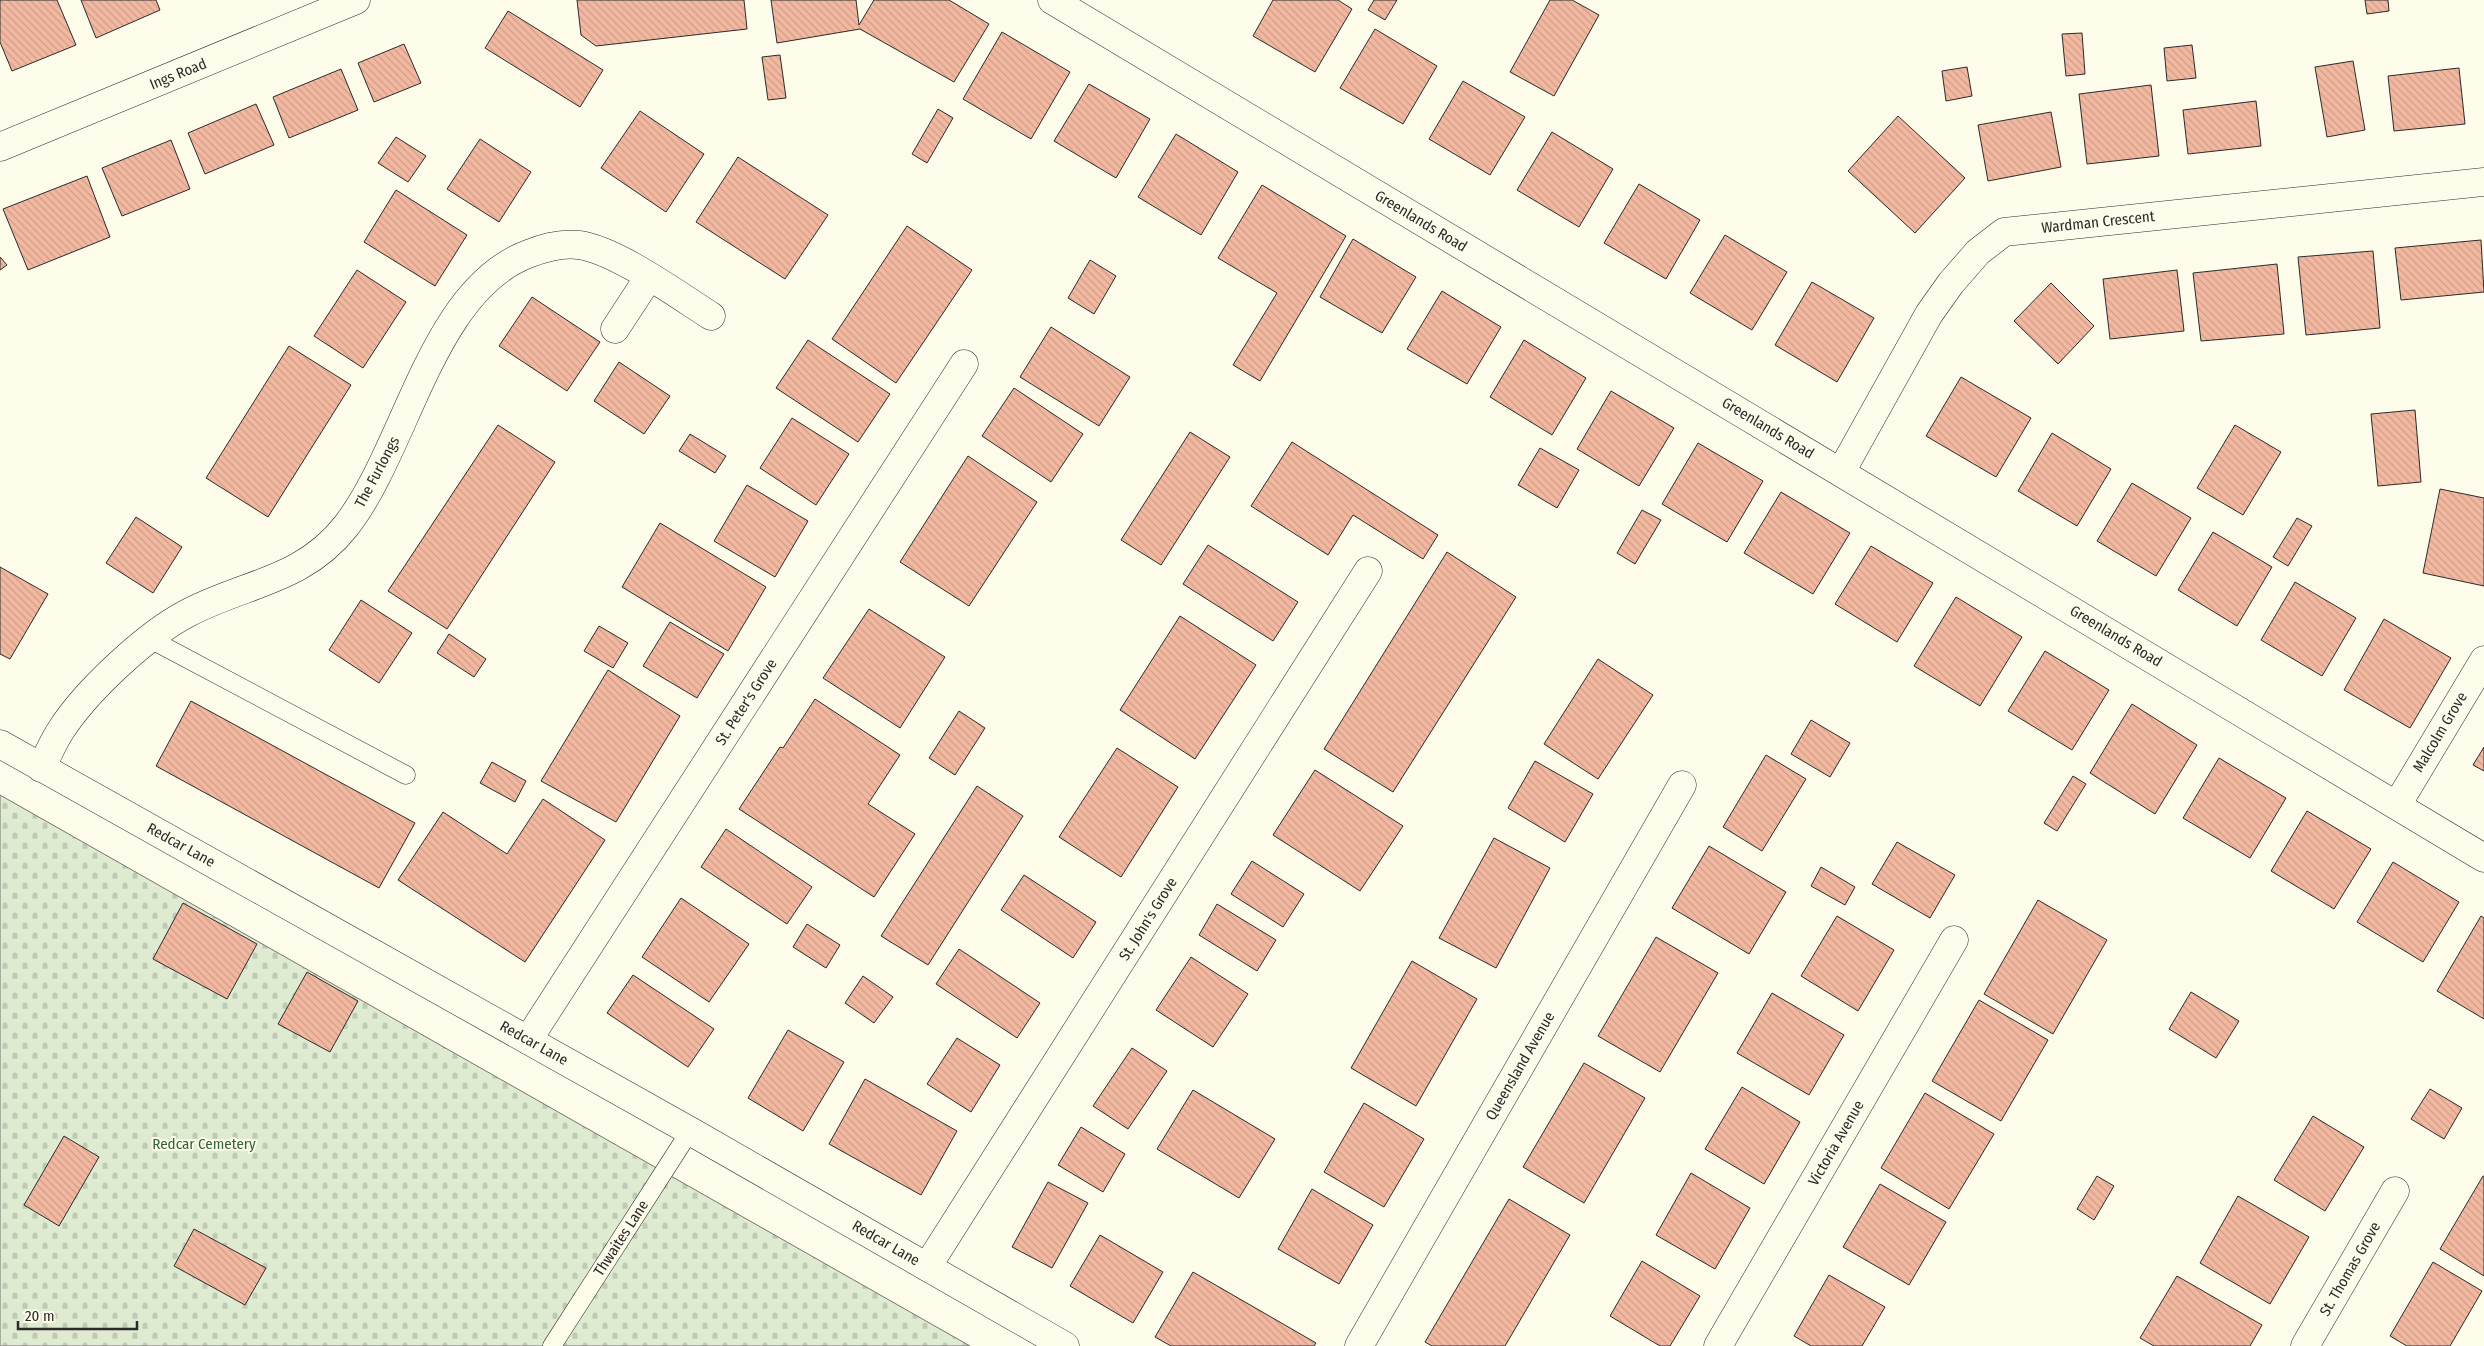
<svg xmlns="http://www.w3.org/2000/svg" width="2484" height="1346" font-family="'Fira Sans Condensed',sans-serif">
<style>
.cemetery{fill:url(#cemetery-stones);stroke:#74746e}
.building{fill:url(#building-back-hatch);stroke:#2b2b2b}
.lines{fill:none;stroke-linecap:round;stroke-linejoin:round}
.service-casing{stroke:#2b2b2b;stroke-width:19}
.minor-casing{stroke:#2b2b2b;stroke-width:29}
.secondary-casing{stroke:#2b2b2b;stroke-width:29}
.service{stroke:#fdfbea;stroke-width:18}
.minor{stroke:#fdfbea;stroke-width:28}
.secondary{stroke:#fdfbea;stroke-width:28}
.labels{text-anchor:middle;stroke-width:4;stroke-linejoin:round;paint-order:stroke}
.street-label{font-size:15px;fill:#2b2b2b;stroke:#fdfbea}
.park-label{font-size:15px;fill:#34623c;stroke:#fdfbea}
</style>
<defs>
<pattern id="cemetery-stones" width="16" height="16" patternUnits="userSpaceOnUse" patternTransform="scale(1.25)"><rect width="16" height="16" fill="#deebd1"/><path d="M2 7V4a2 2 0 0 1 4 0v3zM10 15v-3a2 2 0 0 1 4 0v3z" fill="#bfcab4"/></pattern>
<pattern id="building-back-hatch" width="6" height="6" patternUnits="userSpaceOnUse" patternTransform="scale(1.25)"><rect width="6" height="6" fill="#f2b8a0"/><path d="M-1 5l2 2M0 0l6 6M5-1l2 2" fill="none" stroke="#d09e8a"/></pattern>
</defs>
<rect width="100%" height="100%" fill="#fdfbea"/>
<path class="cemetery" d="M0,795l970,551h-970z"/>
<g class="building">
<path d="M0,0h57l19,45 -64,26 -12,-29z"/>
<path d="M81,0h75l4,10 -64,28z"/>
<path d="M577,0h167l3,29 -151,17 -15,-11z"/>
<path d="M771,0h85l3,25 15,-25h75l40,24 -35,58 -94,-53 -83,14z"/>
<path d="M1273,0h65l14,9 -37,63 -62,-36z"/>
<path d="M1374,0h23l-12,20 -17,-10z"/>
<path d="M1550,0h22l27,15 -45,81 -44,-24z"/>
<path d="M2365,0h23l1,11 -22,3z"/>
<path d="M508,11l95,59 -23,37 -95,-59z"/>
<path d="M1375,29l62,37 -34,58 -63,-36z"/>
<path d="M1002,32l68,40 -39,67 -68,-40z"/>
<path d="M2082,33l3,41 -19,2 -4,-42z"/>
<path d="M404,44l17,39 -47,19 -16,-39z"/>
<path d="M2192,45l4,33 -29,3 -3,-33z"/>
<path d="M780,55l6,43 -18,2 -6,-43z"/>
<path d="M2353,61l12,69 -38,7 -12,-70z"/>
<path d="M1967,67l5,29 -26,5 -4,-30z"/>
<path d="M2459,68l6,56 -71,7 -6,-55z"/>
<path d="M341,69l17,41 -69,28 -16,-41z"/>
<path d="M1463,81l62,36 -35,58 -61,-36z"/>
<path d="M1089,84l61,35 -34,59 -62,-37z"/>
<path d="M2151,85l8,71 -72,8 -8,-70z"/>
<path d="M2256,101l5,45 -73,8 -5,-44z"/>
<path d="M256,104l18,41 -69,29 -17,-41z"/>
<path d="M938,109l15,9 -26,45 -15,-9z"/>
<path d="M640,111l64,43 -38,58 -65,-44z"/>
<path d="M2051,112l10,55 -73,14 -10,-56z"/>
<path d="M1898,116l67,62 -50,55 -67,-62z"/>
<path d="M1552,132l61,37 -34,58 -62,-37z"/>
<path d="M1176,134l62,38 -37,63 -63,-38z"/>
<path d="M396,137l30,19 -18,26 -30,-19z"/>
<path d="M480,139l51,33 -32,50 -52,-33z"/>
<path d="M171,140l19,49 -68,27 -20,-48z"/>
<path d="M738,157l90,58 -43,64 -89,-57z"/>
<path d="M87,176l23,61 -82,33 -25,-61z"/>
<path d="M1639,184l61,36 -34,59 -62,-36z"/>
<path d="M1262,185l84,51 -86,145 -27,-16 44,-72 -59,-35z"/>
<path d="M396,190l71,45 -32,51 -71,-44z"/>
<path d="M907,226l65,44 -76,113 -64,-44z"/>
<path d="M1725,235l62,37 -35,58 -62,-37z"/>
<path d="M1353,239l63,38 -34,56 -62,-36z"/>
<path d="M2481,240l3,52 -83,8 -6,-52z"/>
<path d="M2373,251l7,77 -74,7 -8,-78z"/>
<path d="M0,257l7,8 -7,5z"/>
<path d="M1090,260l26,16 -22,38 -26,-16z"/>
<path d="M2277,264l7,70 -83,7 -8,-68z"/>
<path d="M357,270l49,32 -43,66 -49,-32z"/>
<path d="M2177,270l7,61 -74,8 -7,-60z"/>
<path d="M1812,282l62,36 -37,64 -62,-37z"/>
<path d="M2051,283l43,43 -36,38 -44,-43z"/>
<path d="M1442,291l59,36 -34,57 -60,-35z"/>
<path d="M532,297l68,45 -33,49 -68,-45z"/>
<path d="M1051,327l79,50 -31,49 -79,-49z"/>
<path d="M808,340l82,54 -32,48 -82,-54z"/>
<path d="M1524,340l62,38 -34,57 -62,-38z"/>
<path d="M289,346l62,39 -83,132 -62,-39z"/>
<path d="M619,362l51,34 -26,38 -50,-33z"/>
<path d="M1961,377l70,41 -35,59 -70,-41z"/>
<path d="M1014,388l69,46 -32,48 -69,-46z"/>
<path d="M1611,391l63,37 -35,58 -62,-37z"/>
<path d="M2415,410l6,72 -43,4 -7,-72z"/>
<path d="M792,418l57,36 -33,51 -56,-37z"/>
<path d="M498,425l57,37 -108,167 -59,-38z"/>
<path d="M2235,425l46,27 -38,63 -46,-27z"/>
<path d="M1190,432l40,25 -69,108 -40,-25z"/>
<path d="M2052,433l59,36 -34,57 -59,-35z"/>
<path d="M690,434l36,22 -11,17 -36,-22z"/>
<path d="M1292,442l146,93 -15,24 -70,-44 -25,40 -77,-49z"/>
<path d="M1698,443l65,38 -36,61 -65,-38z"/>
<path d="M1540,448l39,22 -22,38 -39,-23z"/>
<path d="M968,456l69,46 -68,104 -69,-44z"/>
<path d="M2132,483l59,35 -35,58 -59,-35z"/>
<path d="M747,485l61,36 -33,56 -61,-36z"/>
<path d="M2440,489l44,9v88l-61,-13z"/>
<path d="M1781,492l69,41 -37,61 -69,-41z"/>
<path d="M1642,510l19,10 -26,44 -18,-11z"/>
<path d="M136,517l46,30 -29,46 -47,-30z"/>
<path d="M2297,518l15,8 -24,40 -15,-9z"/>
<path d="M660,523l106,64 -38,64 -106,-64z"/>
<path d="M2213,532l59,35 -35,59 -59,-36z"/>
<path d="M1208,545l90,57 -25,39 -90,-57z"/>
<path d="M1871,546l62,37 -36,59 -62,-38z"/>
<path d="M1447,552l69,45 -123,195 -69,-43z"/>
<path d="M0,567l48,27 -38,65 -10,-5z"/>
<path d="M2295,582l61,36 -34,58 -61,-36z"/>
<path d="M1956,597l66,40 -42,69 -66,-40z"/>
<path d="M361,600l51,33 -33,50 -50,-33z"/>
<path d="M869,609l76,48 -45,71 -77,-50z"/>
<path d="M1180,616l76,49 -61,94 -75,-49z"/>
<path d="M2384,619l67,39 -41,70 -66,-38z"/>
<path d="M670,622l54,32 -27,44 -54,-32z"/>
<path d="M599,626l29,17 -15,25 -29,-17z"/>
<path d="M449,634l37,25 -12,18 -37,-24z"/>
<path d="M2045,651l64,39 -37,60 -64,-39z"/>
<path d="M1598,659l55,36 -55,84 -54,-35z"/>
<path d="M608,670l72,46 -64,106 -75,-41z"/>
<path d="M815,699l85,56 -32,49 47,30 -41,63 -135,-88 41,-62 3,1z"/>
<path d="M191,701l224,122 -36,65 -223,-122z"/>
<path d="M2132,704l65,41 -42,69 -65,-41z"/>
<path d="M959,711l26,17 -30,47 -26,-17z"/>
<path d="M1811,720l39,23 -20,34 -39,-23z"/>
<path d="M2484,747v24l-11,-6z"/>
<path d="M1117,748l61,39 -57,90 -62,-40z"/>
<path d="M1766,755l40,24 -44,72 -39,-24z"/>
<path d="M2219,758l67,40 -36,60 -67,-40z"/>
<path d="M1535,761l58,33 -28,48 -57,-34z"/>
<path d="M492,762l34,19 -11,21 -35,-19z"/>
<path d="M1315,770l88,56 -43,65 -87,-56z"/>
<path d="M2073,776l13,8 -29,47 -13,-8z"/>
<path d="M977,786l46,30 -95,149 -47,-29z"/>
<path d="M543,799l62,41 -80,122 -127,-82 45,-68 64,42z"/>
<path d="M2307,811l64,38 -37,60 -63,-38z"/>
<path d="M726,829l86,58 -25,37 -86,-57z"/>
<path d="M1494,838l56,30 -54,100 -57,-30z"/>
<path d="M1897,842l58,33 -25,43 -58,-34z"/>
<path d="M1709,846l77,46 -37,62 -77,-46z"/>
<path d="M1252,861l52,33 -21,33 -52,-33z"/>
<path d="M2393,862l66,40 -36,60 -66,-40z"/>
<path d="M1821,867l34,20 -10,18 -34,-19z"/>
<path d="M1024,875l72,47 -23,36 -72,-48z"/>
<path d="M681,898l68,46 -40,58 -67,-45z"/>
<path d="M2038,900l69,40 -54,94 -69,-40z"/>
<path d="M183,903l74,41 -30,55 -74,-40z"/>
<path d="M1217,904l59,36 -19,31 -58,-36z"/>
<path d="M1837,916l57,34 -36,61 -57,-35z"/>
<path d="M2481,916l3,2v101l-47,-28z"/>
<path d="M807,924l33,21 -14,23 -33,-21z"/>
<path d="M1656,937l62,36 -58,99 -62,-36z"/>
<path d="M959,949l81,54 -23,35 -81,-54z"/>
<path d="M1191,957l57,37 -35,53 -57,-37z"/>
<path d="M1412,961l65,38 -61,107 -65,-38z"/>
<path d="M307,972l51,29 -28,51 -52,-28z"/>
<path d="M633,975l81,54 -26,38 -81,-54z"/>
<path d="M863,976l30,21 -19,26 -29,-20z"/>
<path d="M2191,992l48,29 -23,37 -47,-29z"/>
<path d="M1772,993l72,42 -35,60 -72,-42z"/>
<path d="M1979,1000l69,40 -47,81 -69,-40z"/>
<path d="M788,1030l56,32 -41,69 -55,-33z"/>
<path d="M957,1038l43,27 -29,47 -44,-28z"/>
<path d="M1132,1048l35,23 -39,58 -35,-23z"/>
<path d="M1584,1063l61,35 -61,105 -61,-36z"/>
<path d="M865,1079l92,52 -36,64 -92,-51z"/>
<path d="M1742,1087l58,35 -36,62 -59,-35z"/>
<path d="M2430,1089l32,19 -18,31 -33,-20z"/>
<path d="M1193,1090l82,49 -36,59 -82,-49z"/>
<path d="M1925,1093l69,41 -45,75 -68,-41z"/>
<path d="M1364,1103l60,36 -40,68 -60,-35z"/>
<path d="M2313,1116l51,31 -39,64 -51,-31z"/>
<path d="M1081,1127l44,27 -22,38 -45,-27z"/>
<path d="M64,1136l35,21 -40,69 -35,-21z"/>
<path d="M1691,1173l59,35 -35,61 -59,-34z"/>
<path d="M2097,1176l17,10 -20,34 -17,-11z"/>
<path d="M2483,1176h1v100l-44,-27z"/>
<path d="M1048,1182l40,21 -36,65 -40,-21z"/>
<path d="M1880,1184l66,38 -37,63 -66,-38z"/>
<path d="M1312,1189l61,36 -34,59 -61,-35z"/>
<path d="M2238,1196l71,41 -39,67 -70,-41z"/>
<path d="M1509,1199l61,36 -65,111h-73l-7,-4z"/>
<path d="M194,1229l72,39 -21,37 -71,-39z"/>
<path d="M1100,1235l63,37 -30,51 -63,-37z"/>
<path d="M1642,1261l58,35 -30,50h-10l-50,-30z"/>
<path d="M2433,1262l49,29 -32,55h-43l-17,-10z"/>
<path d="M1193,1272l123,71 -2,3h-143l-16,-9z"/>
<path d="M1829,1275l56,32 -23,39h-51l-17,-10z"/>
<path d="M2177,1276l85,49 -12,21h-96l-14,-8z"/>
</g>
<g class="lines">
<g class="service-casing">
<g id="service">
<path d="M150,639l256,136"/>
<path d="M552,1346l138,-215"/>
</g>
</g>
<g class="minor-casing">
<g id="minor">
<path d="M1052,0l1432,858"/>
<path d="M0,147l356,-147"/>
<path d="M615,329l34,-52"/>
<path d="M1841,472l88,-158 22,-31 27,-31 26,-20 480,-50"/>
<path d="M41,768c7,-13 12,-26 20,-38 25,-39 86,-96 127,-117 57,-30 115,-32 158,-87 61,-78 85,-235 182,-272 15,-6 35,-11 51,-9 37,5 99,50 132,71"/>
<path d="M2397,805l87,-145"/>
<path d="M528,1040l436,-676"/>
<path d="M927,1267l441,-696"/>
<path d="M1359,1346l323,-561"/>
<path d="M1718,1346l236,-406"/>
<path d="M2305,1346l90,-155"/>
</g>
</g>
<g class="secondary-casing">
<path id="secondary" d="M0,744l690,387 375,215"/>
</g>
<use href="#service" class="service"/>
<use href="#minor" class="minor"/>
<use href="#secondary" class="secondary"/>
</g>
<g class="labels">
<g class="street-label">
<text transform="translate(178 74) rotate(-22)" y="5">Ings Road</text>
<text transform="translate(1421 221) rotate(31)" y="5">Greenlands Road</text>
<text transform="translate(2098 222) rotate(-6)" y="5">Wardman Crescent</text>
<text transform="translate(1768 428) rotate(31)" y="5">Greenlands Road</text>
<text transform="translate(377 472) rotate(-62)" y="5">The Furlongs</text>
<text transform="translate(2116 636) rotate(31)" y="5">Greenlands Road</text>
<text transform="translate(746 702) rotate(-57)" y="5">St. Peter's Grove</text>
<text transform="translate(2440 732) rotate(-59)" y="5">Malcolm Grove</text>
<text transform="translate(181 845) rotate(29)" y="5">Redcar Lane</text>
<text transform="translate(1148 919) rotate(-58)" y="5">St. John's Grove</text>
<text transform="translate(534 1043) rotate(29)" y="5">Redcar Lane</text>
<text transform="translate(1520 1066) rotate(-60)" y="5">Queensland Avenue</text>
<text transform="translate(1836 1143) rotate(-60)" y="5">Victoria Avenue</text>
<text transform="translate(621 1238) rotate(-57)" y="5">Thwaites Lane</text>
<text transform="translate(886 1243) rotate(30)" y="5">Redcar Lane</text>
<text transform="translate(2350 1269) rotate(-60)" y="5">St. Thomas Grove</text>
</g>
<g class="park-label">
<text x="204" y="1149">Redcar Cemetery</text>
</g>
</g>
<path d="M18 1321v8h119v-8" fill="none" stroke="#2b2b2b" stroke-width="2.5"/>
<text x="25" y="1321" font-size="15" fill="#2b2b2b" stroke="#fdfbea" stroke-width="4" paint-order="stroke">20 m</text>
</svg>
